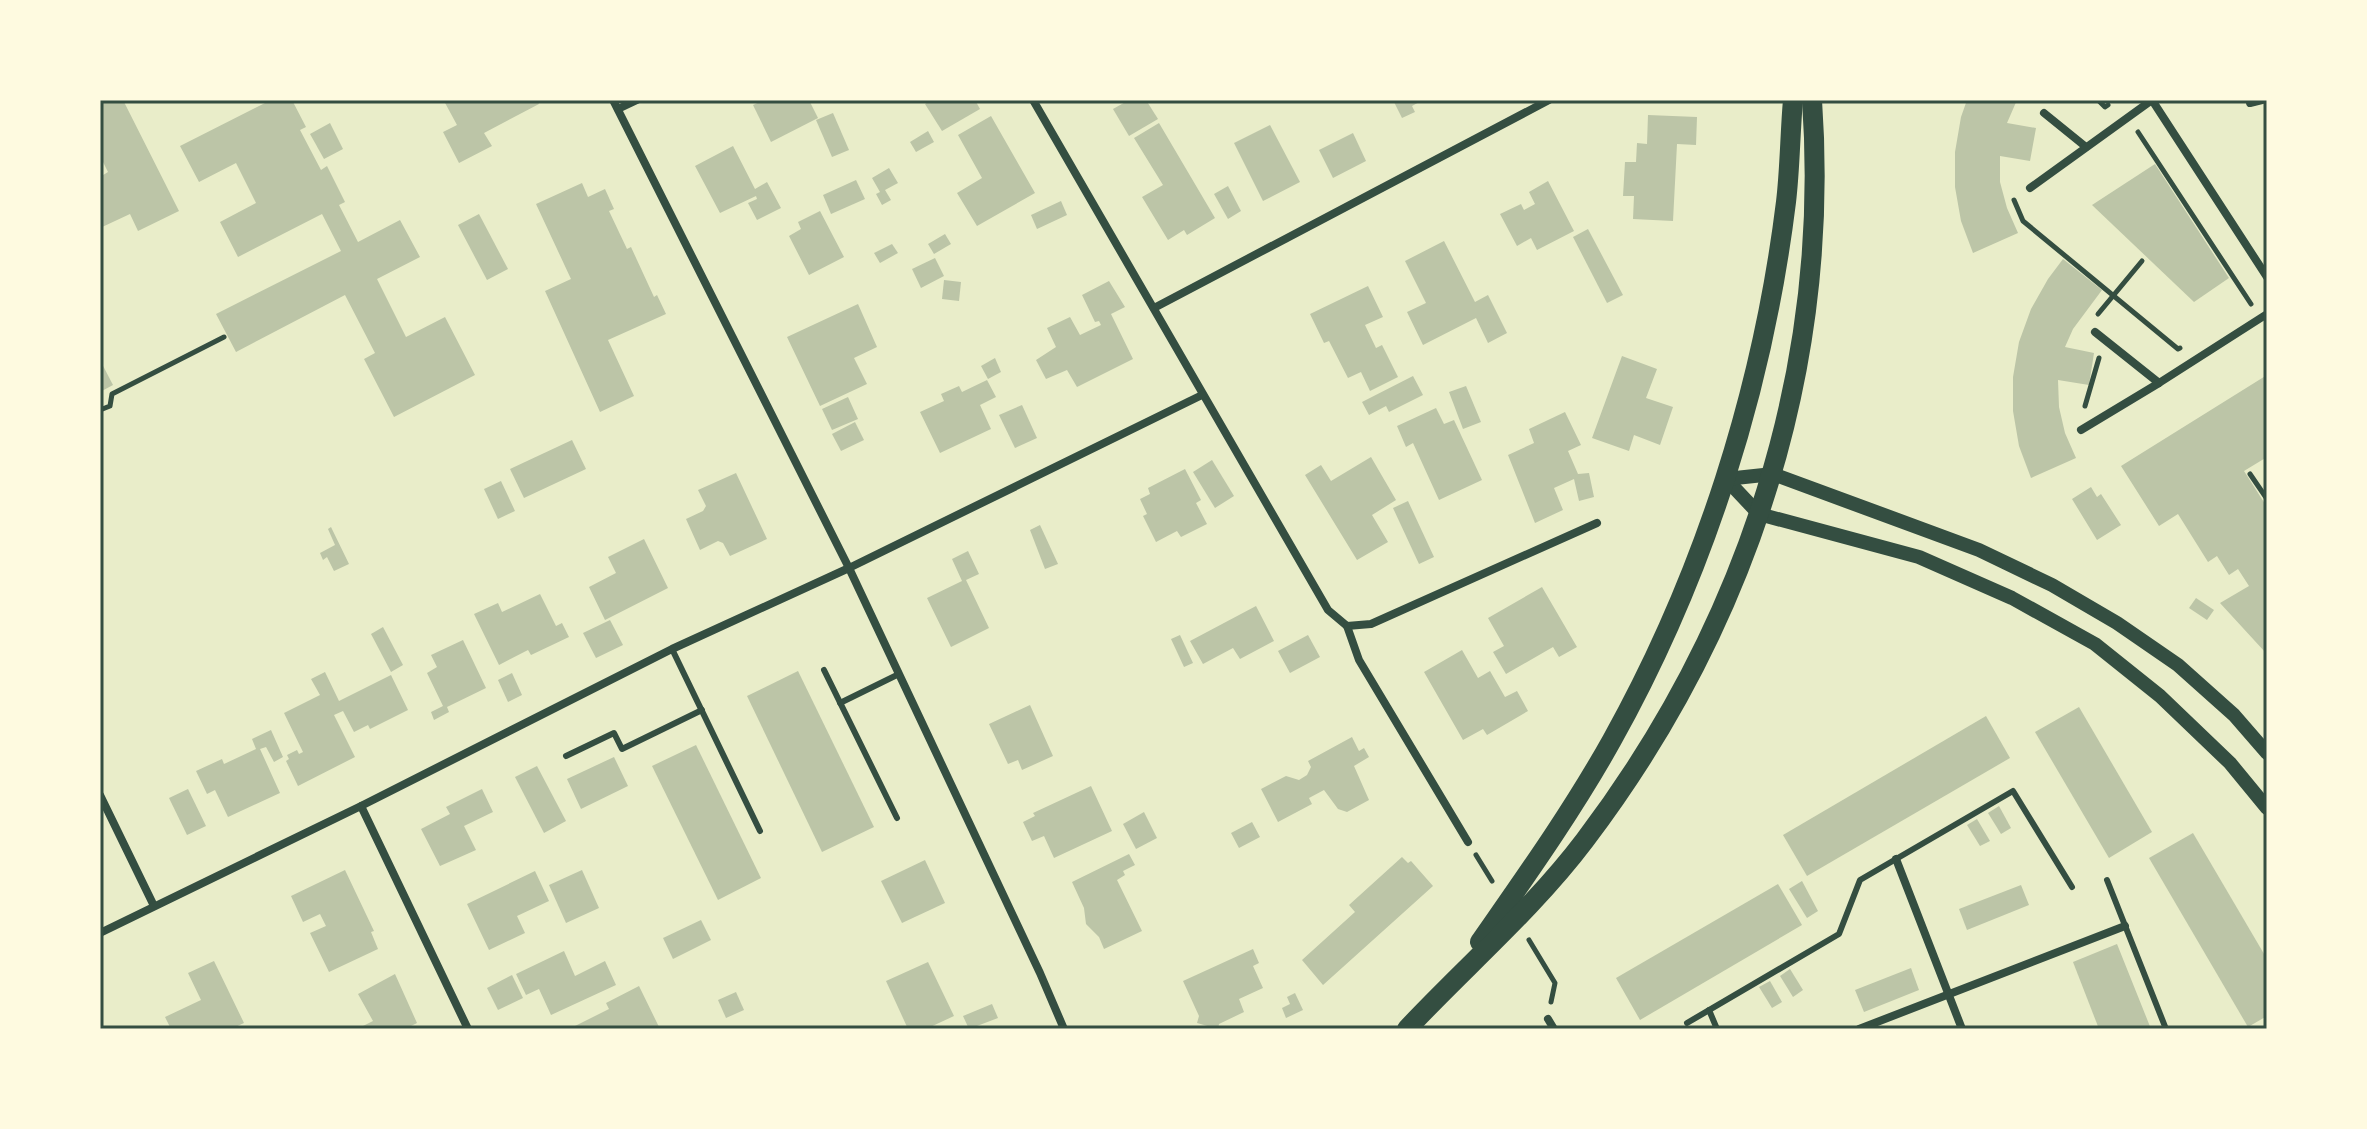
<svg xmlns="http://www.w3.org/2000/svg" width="2367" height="1129" font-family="Mulish,sans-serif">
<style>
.building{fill:#bcc5a7}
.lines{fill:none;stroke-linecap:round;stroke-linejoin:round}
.path{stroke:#344e41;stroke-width:5}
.service{stroke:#344e41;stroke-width:6}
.minor{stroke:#344e41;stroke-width:8}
.tertiary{stroke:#344e41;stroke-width:14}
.primary{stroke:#344e41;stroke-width:20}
.neatline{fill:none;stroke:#344e41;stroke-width:3}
</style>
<rect width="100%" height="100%" fill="#e9edc9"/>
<g class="building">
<path d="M105,100h18l56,111 -41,20 -8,-17 -30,14v-51l8,-5 -8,-16v-53z"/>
<path d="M263,100h29l14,27 -6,3 21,40 6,-4 18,36 -6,3 19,37 42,-22 20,37 -43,22 29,58 39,-20 30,58 -81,42 -30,-58 11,-6 -30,-58 -109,57 -20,-38 125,-63 -19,-37 -84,43 -18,-35 36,-19 -20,-40 -37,19 -19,-36 85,-43z"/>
<path d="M446,100h91l2,4 -55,29 8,13 -33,17 -16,-31 14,-7 -13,-24z"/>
<path d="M764,100h45l9,18 -47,24 -18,-37z"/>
<path d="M931,100h44l5,9 -38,22 -17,-27z"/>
<path d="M1129,100h17l12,19 -29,17 -16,-27z"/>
<path d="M1393,100h30l-11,6 3,6 -13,6z"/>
<path d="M1967,100h50l-10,23 29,5 -6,33 -30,-5v26l7,26 11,25 -45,20 -12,-32 -6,-34v-35l6,-35z"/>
<path d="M833,113l16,37 -17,7 -16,-37z"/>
<path d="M1648,115l49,2 -1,28 -19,-1 -4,77 -40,-2 1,-23h-11l2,-34h11l1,-19 10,1z"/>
<path d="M991,116l44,77 -58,33 -20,-33 25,-15 -24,-43z"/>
<path d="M330,123l13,26 -19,10 -14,-25z"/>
<path d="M1159,123l56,95 -28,17 -3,-5 -16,10 -26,-43 21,-12 -29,-47z"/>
<path d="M1270,125l30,57 -37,19 -29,-58z"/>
<path d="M928,131l6,11 -18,10 -6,-10z"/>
<path d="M1353,133l13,28 -33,17 -14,-28z"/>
<path d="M733,146l22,43 12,-7 14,26 -24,12 -9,-17 9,-4 -1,-3 -36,17 -25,-47z"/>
<path d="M2155,164l74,114 -35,24 -102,-97z"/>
<path d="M889,168l9,15 -13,7 6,10 -9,5 -6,-11 4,-2 -8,-14z"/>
<path d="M856,180l9,19 -34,15 -8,-19z"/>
<path d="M1548,181l26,50 -37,19 -6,-12 -14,8 -17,-32 21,-10 3,6 11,-6 -6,-12z"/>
<path d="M582,183l6,14 17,-8 9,20 -5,2 18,38 4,-2 23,50 3,-2 9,19 -58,26 26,56 -34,16 -55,-121 26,-12 -35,-75z"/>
<path d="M1228,186l13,25 -13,8 -14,-25z"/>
<path d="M1061,201l6,14 -30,14 -6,-14z"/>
<path d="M820,211l24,46 -35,18 -20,-39 12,-7 -3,-7z"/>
<path d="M479,214l29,55 -21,11 -29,-55z"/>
<path d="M1588,229l35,66 -16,8 -34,-66z"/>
<path d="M945,234l6,10 -17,10 -6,-10z"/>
<path d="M1444,241l31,61 13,-7 19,38 -19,10 -12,-25 -53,27 -16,-33 19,-9 -21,-42z"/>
<path d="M892,244l6,9 -18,10 -6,-10z"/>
<path d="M935,258l9,18 -23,12 -9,-19z"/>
<path d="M2063,259l39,31 -29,39 -8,18 29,6 -5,32 -31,-5 1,27 6,26 11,25 -45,20 -12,-32 -6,-35v-34l6,-35 12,-33 17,-30z"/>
<path d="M944,280l17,2 -2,19 -17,-2z"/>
<path d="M1109,281l16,26 -14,7 22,45 -56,28 -10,-17 -21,9 -10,-19 20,-13 -9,-19 23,-11 10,18 21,-10 -2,-4 -4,1 -13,-27z"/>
<path d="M1368,286l15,31 -18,8 11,23 6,-3 16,32 -28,14 -9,-19 -13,6 -19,-37 -5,2 -14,-29z"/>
<path d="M858,304l19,43 -23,11 13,26 -47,22 -33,-69z"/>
<path d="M1622,356l35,13 -11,29 27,9 -13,38 -26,-10 -5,16 -37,-13z"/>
<path d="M995,358l6,14 -13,7 -7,-13z"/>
<path d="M100,360l13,25 -13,7z"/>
<path d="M2267,375v82l-23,14 23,36v143l-2,2 -45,-49 29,-17 -11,-17 -9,6 -12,-19 -9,6 -30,-48 -19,12 -38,-60z"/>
<path d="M1413,376l10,19 -34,17 -3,-6 -17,9 -7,-13z"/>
<path d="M987,380l9,17 -16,8 11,24 -51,24 -20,-41 24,-11 -3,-7 18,-8 3,6z"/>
<path d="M1466,386l15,36 -18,7 -14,-37z"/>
<path d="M848,397l10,22 -26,11 -10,-21z"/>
<path d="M1022,405l15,33 -22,10 -16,-33z"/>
<path d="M1436,408l8,16 10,-4 28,60 -43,20 -26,-57 -7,4 -9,-21z"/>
<path d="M1565,412l16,33 -13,6 10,23 11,-1 5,24 -15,4 -5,-22 -20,9 9,22 -28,13 -27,-68 26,-12 -5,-14z"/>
<path d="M855,422l9,18 -23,11 -9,-17z"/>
<path d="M572,440l14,29 -62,29 -14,-29z"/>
<path d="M1371,457l25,43 -24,15 16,27 -31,18 -52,-85 16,-10 10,16z"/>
<path d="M1212,460l22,36 -19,12 -22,-36z"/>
<path d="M1185,469l16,31 -5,3 11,21 -26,13 -4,-6 -21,11 -13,-26 4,-2 -7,-15 10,-5 -2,-6z"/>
<path d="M736,473l31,66 -37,17 -7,-13 -5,-2 -18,9 -14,-31 17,-8 3,-5 -8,-16z"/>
<path d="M501,481l14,30 -17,8 -14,-30z"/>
<path d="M2091,487l6,10 4,-3 20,31 -24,15 -25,-41z"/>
<path d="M1408,501l26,56 -15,7 -26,-56z"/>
<path d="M1040,525l18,39 -13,5 -15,-39z"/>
<path d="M331,527l18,37 -15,7 -7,-14 -4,3 -3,-7 15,-8 -7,-16z"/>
<path d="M644,539l24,49 -63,32 -16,-33 27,-14 -8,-16z"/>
<path d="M968,551l11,23 -13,6 23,48 -38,19 -24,-49 35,-17 -10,-22z"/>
<path d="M1542,587l35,60 -18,10 -6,-10 -47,27 -13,-22 11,-6 -16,-28z"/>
<path d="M540,594l16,32 6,-3 7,14 -38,18 -3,-5 -29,15 -25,-51 24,-11 4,9z"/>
<path d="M2196,598l18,12 -7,10 -18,-12z"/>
<path d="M1256,606l18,35 -34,18 -7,-11 -30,16 -13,-23z"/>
<path d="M610,620l13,25 -27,13 -13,-25z"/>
<path d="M383,627l20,38 -12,7 -20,-38z"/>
<path d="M1180,635l13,28 -9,4 -13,-28z"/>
<path d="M1308,635l12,22 -30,16 -12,-22z"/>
<path d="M463,640l23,48 -39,19 2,5 -15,8 -3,-8 12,-6 -16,-33 10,-6 -6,-12z"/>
<path d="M1462,650l16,28 12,-7 15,26 12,-6 11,20 -41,24 -4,-6 -20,11 -39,-68z"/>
<path d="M798,671l76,156 -52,25 -75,-156z"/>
<path d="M325,672l14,29 52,-26 17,35 -38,19 -2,-4 -14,7 -11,-21 -9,4 21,42 -57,29 -12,-25 3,-2 -2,-4 10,-5 2,4 4,-2 -19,-39 36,-18 -9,-16z"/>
<path d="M512,673l10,22 -14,7 -10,-22z"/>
<path d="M1030,705l23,51 -31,14 -4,-10 -10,4 -19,-40z"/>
<path d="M2079,707l73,125 -43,26 -74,-126z"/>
<path d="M1986,716l24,42 -203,118 -24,-41z"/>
<path d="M271,730l12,27 -9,5 -8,-15 -6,2 20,44 -52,24 -13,-27 -8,4 -11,-23 26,-12 2,5 32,-15 -4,-10z"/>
<path d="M1352,737l7,14 5,-3 5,9 -15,9 15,34 -22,12 -9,-3 -14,-19 -15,8 3,6 -34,18 -17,-33 25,-13 13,4 8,-5 4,-8 -3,-6z"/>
<path d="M696,745l65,133 -43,22 -66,-134z"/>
<path d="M614,757l14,29 -47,23 -14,-30z"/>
<path d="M537,766l29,55 -22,12 -29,-56z"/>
<path d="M1091,786l21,45 -58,27 -10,-22 -12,5 -9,-19 12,-6 -2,-3z"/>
<path d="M188,789l18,37 -19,9 -18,-37z"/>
<path d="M482,789l11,23 -29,14 12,24 -36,16 -19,-37 29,-15 -4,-7z"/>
<path d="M1999,806l12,22 -10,6 -13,-21z"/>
<path d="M1144,812l13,26 -21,11 -13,-25z"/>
<path d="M1977,819l13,22 -10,5 -13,-21z"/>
<path d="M1252,822l8,15 -21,11 -8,-15z"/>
<path d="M2193,833l74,126v57l-19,11 -99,-169z"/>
<path d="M1129,854l6,11 -12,6 2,4 -8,5 25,51 -38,18 -5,-12 -13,-13 -2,-16 -12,-26z"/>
<path d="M1402,857l6,6 3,-2 22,25 -110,99 -21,-25 53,-48 -6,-7z"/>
<path d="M925,860l20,43 -43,20 -21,-42z"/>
<path d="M345,870l29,61 -3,1 7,17 -49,23 -19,-39 16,-7 -6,-12 -17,8 -12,-26z"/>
<path d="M582,870l17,38 -33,15 -17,-38z"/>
<path d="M535,871l14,30 -32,15 8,17 -36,17 -22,-46z"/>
<path d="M1802,881l16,30 -11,7 -18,-29z"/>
<path d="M1778,884l24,41 -162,95 -24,-42z"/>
<path d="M2021,885l8,20 -62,25 -8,-21z"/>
<path d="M701,920l10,20 -38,19 -10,-21z"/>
<path d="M2117,944l34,85h-52l-26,-67z"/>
<path d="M1253,949l6,14 -6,3 10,22 -24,11 5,13 -25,12 -1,5 -21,-6 2,-7 -16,-35z"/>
<path d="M564,951l11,25 30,-15 11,24 -65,30 -12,-26 -13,6 -10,-21z"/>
<path d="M214,961l30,62 -13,6h-60l-6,-12 36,-17 -13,-27z"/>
<path d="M928,962l26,54 -28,13h-18l-22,-48z"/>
<path d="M1911,968l8,22 -55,22 -9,-22z"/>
<path d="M1790,969l13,21 -10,7 -13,-21z"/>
<path d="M395,974l22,49 -12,6h-48l16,-8 -15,-27z"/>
<path d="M512,975l11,23 -25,12 -11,-22z"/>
<path d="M1770,981l12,21 -10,6 -13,-21z"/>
<path d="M639,986l21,43h-91l40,-20 -3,-6z"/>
<path d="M736,992l8,18 -18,8 -8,-18z"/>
<path d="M1295,993l8,17 -17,8 -4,-10 8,-4 -3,-7z"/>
<path d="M992,1004l6,14 -29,11 -6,-13z"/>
</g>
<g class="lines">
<g class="path">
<path d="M2098,100l7,7 3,-2"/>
<path d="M2138,132l113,172"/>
<path d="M2014,200l9,21 155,128 2,-1"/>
<path d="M2098,314l44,-53"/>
<path d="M2085,406l14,-48"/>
<path d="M100,410l10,-4 2,-12 112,-57"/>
<path d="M2250,474l17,25"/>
<path d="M1476,855l16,26"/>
<path d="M1529,940l26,43 -4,19"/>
</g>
<g class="service">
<path d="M672,649l88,182"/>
<path d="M824,670l73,148"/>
<path d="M840,703l59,-29"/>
<path d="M566,756l48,-23 8,16 80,-39"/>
<path d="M2107,880l59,149"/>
<path d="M1709,1010l8,19"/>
<path d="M1687,1023l152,-89 21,-54 153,-89 59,96"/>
</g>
<g class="minor">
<path d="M613,100l236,468 191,405 24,56"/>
<path d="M1033,100l295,510 19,16 24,-2 226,-101"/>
<path d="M2152,100l115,177"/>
<path d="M2250,103l12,-3"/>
<path d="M618,109l19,-9"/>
<path d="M2044,113l42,34"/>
<path d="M2030,188l122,-88"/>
<path d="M1154,308l395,-208"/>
<path d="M2095,332l64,51"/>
<path d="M2081,430l78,-47 108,-69"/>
<path d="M1347,626l12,34 109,182"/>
<path d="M100,795l54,111"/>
<path d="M361,806l107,223"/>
<path d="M1896,859l66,170"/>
<path d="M100,933l261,-127 311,-157 177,-81 353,-173"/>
<path d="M1548,1019l6,10"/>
<path d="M1859,1029l266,-103"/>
</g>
<g class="tertiary">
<path d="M1726,479l33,35 160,43 93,41 83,46 65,52 70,67 37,45"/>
<path d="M1726,479l47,-5 206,76 73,35 65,38 61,42 56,50 33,38"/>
</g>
<g class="primary">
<path d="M1480,942c46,-66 93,-132 132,-202 92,-165 151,-351 174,-538 4,-33 4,-68 7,-102"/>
<path d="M1407,1029c59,-63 126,-120 178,-189 162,-214 246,-471 227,-740"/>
</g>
</g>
<rect width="2367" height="1129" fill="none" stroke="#fefae0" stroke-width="204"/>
<rect x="102" y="102" width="2163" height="925" class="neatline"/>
</svg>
